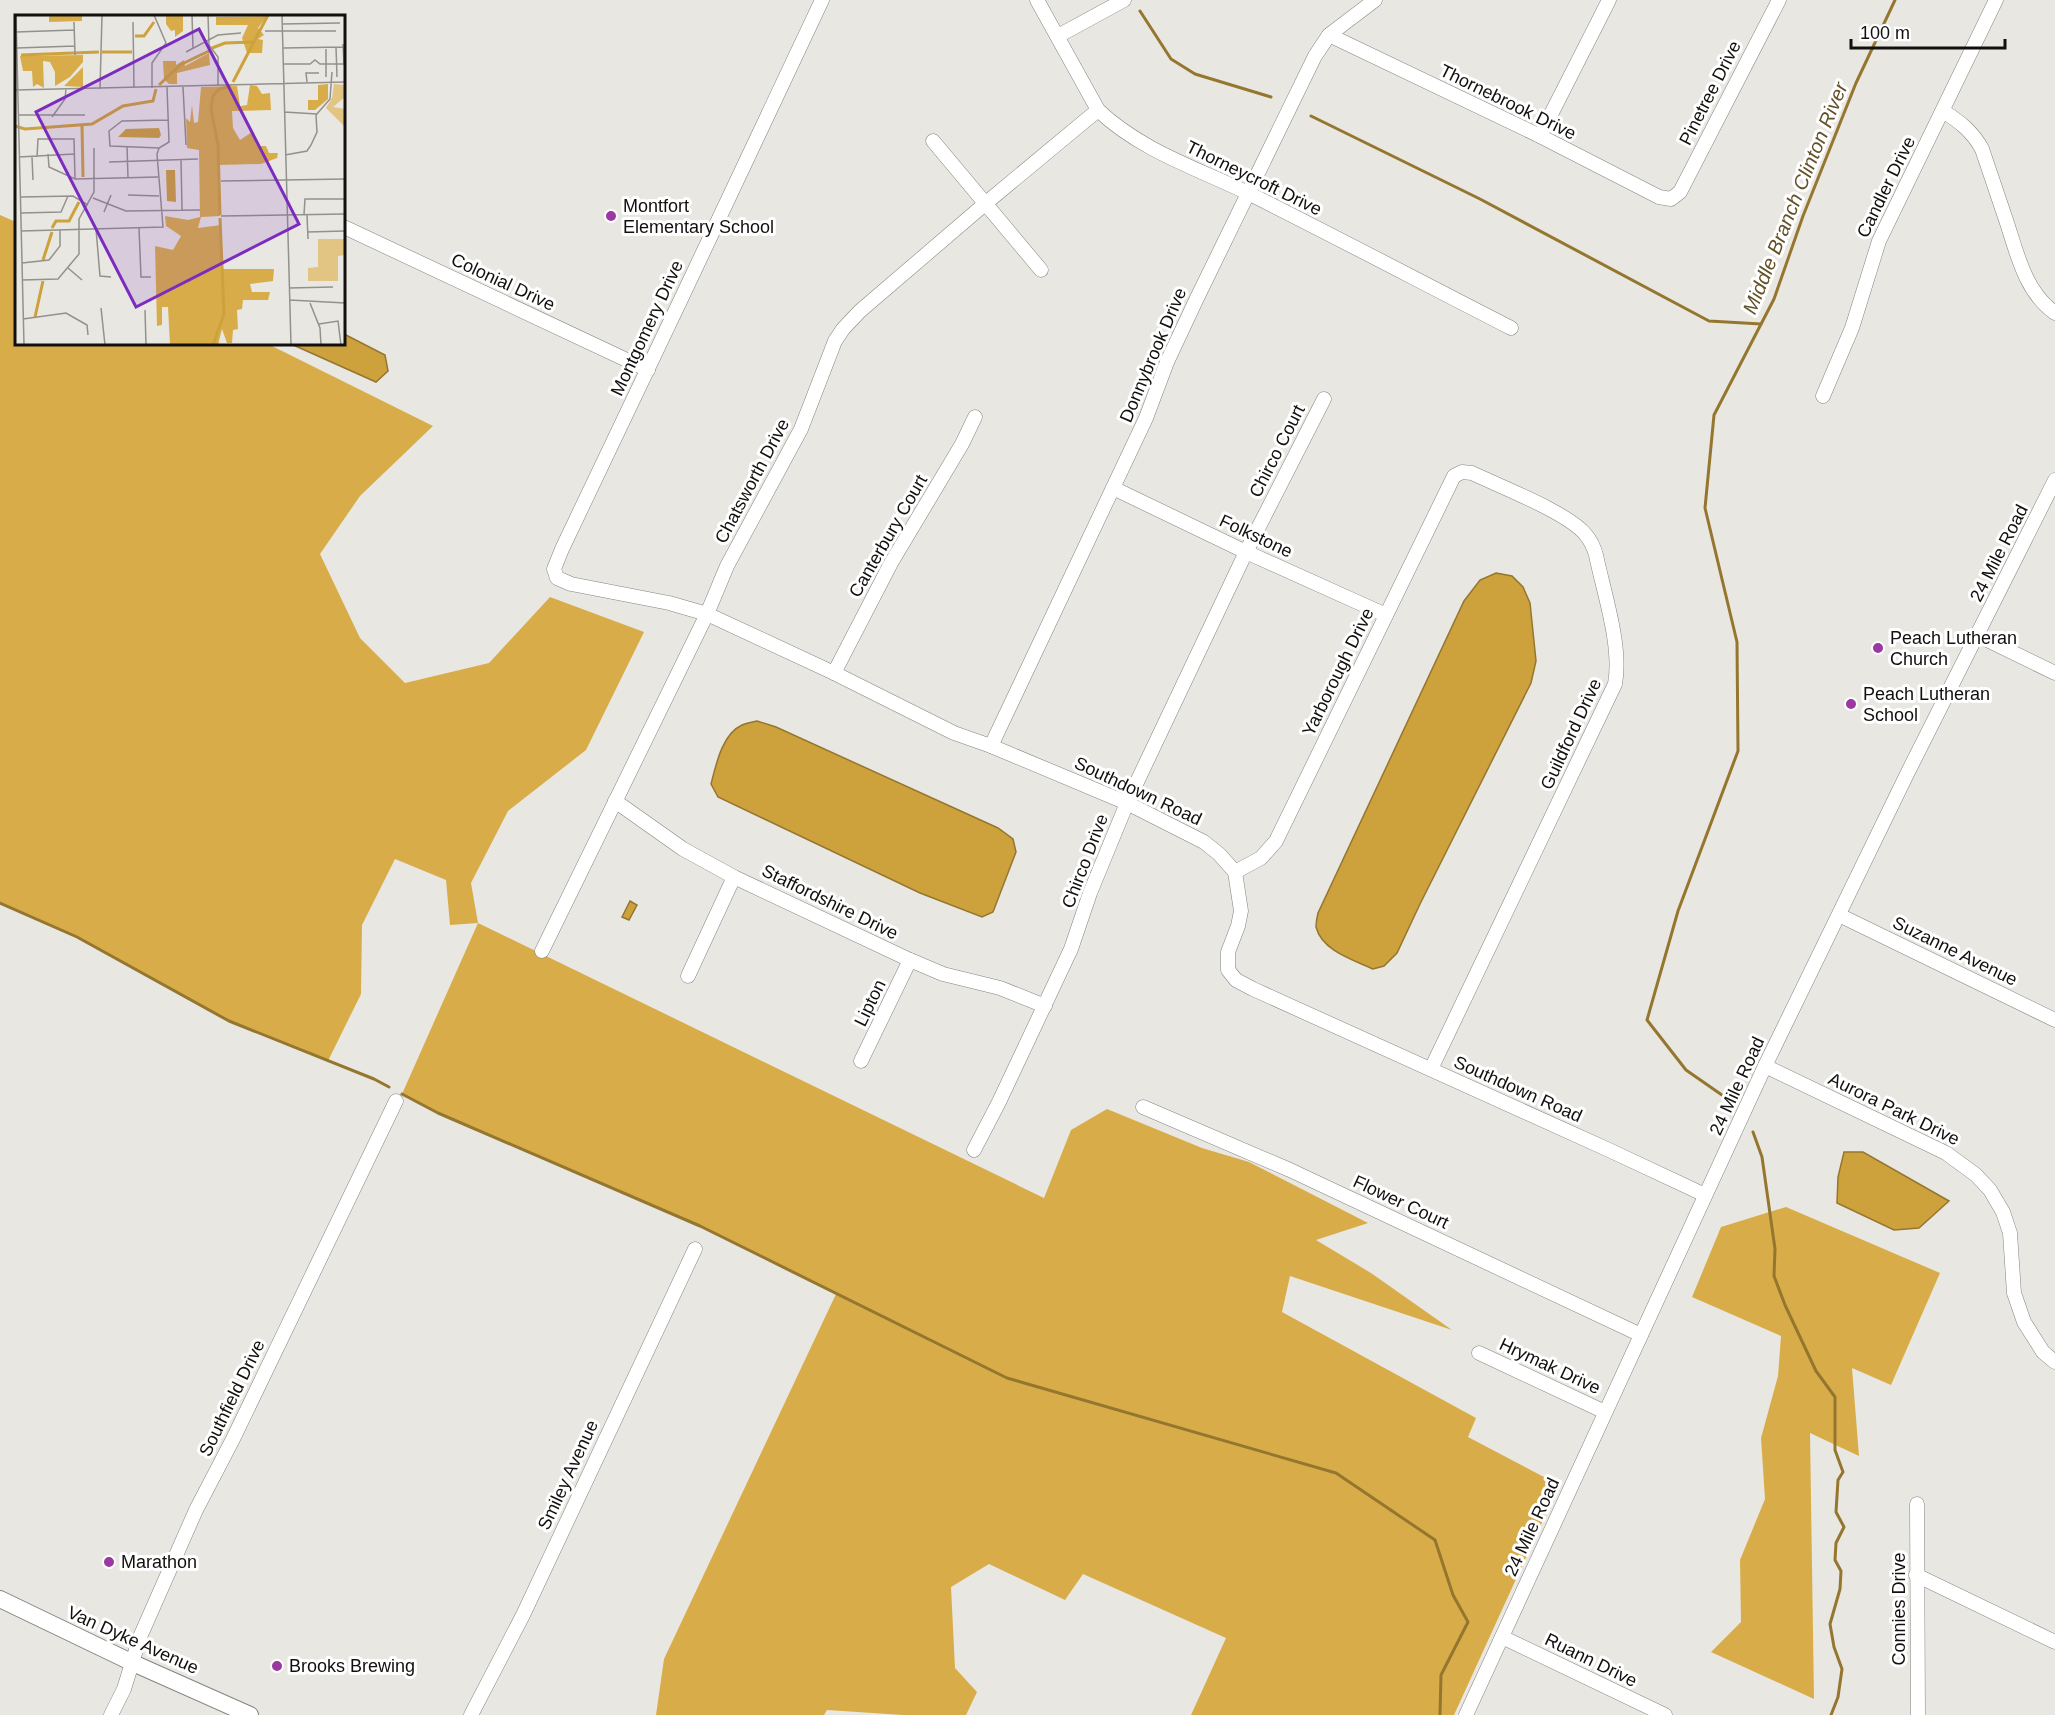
<svg xmlns="http://www.w3.org/2000/svg" width="2055" height="1715" font-family="Arial,sans-serif">
<style>
.forest{fill:#d8ad49}
.water{fill:#cda23d;stroke:#95762f;stroke-width:1.5}
.lines{fill:none;stroke-linecap:round;stroke-linejoin:round}
.stream{stroke:#95762f;stroke-width:3}
.minor-casing{stroke:#868480;stroke-width:15}
.major-casing{stroke:#868480;stroke-width:18}
.minor{stroke:#fff;stroke-width:14}
.major{stroke:#fff;stroke-width:16}
.poi-dot{fill:#9939a1;stroke:#fff;stroke-width:2}
.labels{text-anchor:middle;stroke-width:6;stroke-linejoin:round;paint-order:stroke}
.street-label{font-size:18px;fill:#11100e;stroke:#fff}
.poi-label{font-size:18px;fill:#11100e;stroke:#fff;text-anchor:start}
.water-label{font-size:20px;font-style:italic;fill:#635128;stroke:#fff}
.inset-river{fill:none;stroke:#cda23d;stroke-width:3}
.inset-road{fill:none;stroke:#93918d;stroke-width:1.5}
.view{fill:#7b2cbf;fill-opacity:0.15;stroke:#7b2cbf;stroke-width:3}
.inset-edge{fill:none;stroke:#11100e;stroke-width:3}
</style>
<rect width="100%" height="100%" fill="#e9e7e2"/>
<g class="forest">
<path d="M0,215l16,7v122h252l165,82 -73,70 -40,58 40,84 45,45 84,-20 61,-66 94,35 -58,118 -78,61 -37,72 7,40 566,275 27,-68 36,-21 95,39 47,14 119,61 -52,17 55,33 81,57 -162,-54 -8,36 194,106 -8,19 91,48 -105,230h-263l35,-77 -143,-64 -18,26 -76,-36 -38,23 4,81 22,24 -11,23h-63l-76,-5 -3,5h-168l8,-56 172,-365 -136,-68 -262,-113 -36,-19 76,-171 -28,2 -4,-45 -51,-21 -33,66 -1,69 -33,67 -99,-40 -152,-84 -77,-34z"/>
<path d="M1786,1207l154,66 -49,112 -39,-17 7,88 -49,-23 4,266 -103,-47 30,-30 -1,-62 25,-61 -4,-61 17,-62 3,-40 -89,-39 29,-70z"/>
</g>
<g class="water">
<path d="M344,334l41,21 3,16 -12,11 -85,-38h53z"/>
<path d="M1496,573l16,3 11,11 7,16 6,58 -5,22 -111,221 -23,49 -13,13 -11,3c-19,-9 -51,-18 -57,-42 0,-4 1,-10 2,-14l146,-312 16,-21z"/>
<path d="M757,721l19,6 222,101 15,11 3,13 -23,60 -11,5 -62,-24 -202,-96 -7,-13c5,-19 11,-50 31,-59 5,-2 10,-3 15,-4z"/>
<path d="M630,901l7,4 -8,15 -7,-3z"/>
<path d="M1844,1152h19l86,49 -30,27 -25,2 -57,-27 1,-26z"/>
</g>
<g class="lines">
<g class="stream">
<path d="M1140,11l31,48 24,15 76,23"/>
<path d="M1311,116l169,83 229,122 52,3"/>
<path d="M0,903l77,34 152,84 145,58 15,8"/>
<path d="M402,1094l36,19 262,113 307,152 329,95 99,67 18,55 15,27 -27,53 -1,40"/>
<path d="M1732,1102l-46,-32 -39,-50 31,-109 60,-160 -1,-109 -32,-134 9,-93 60,-116 29,-83 53,-133 39,-83"/>
<path d="M1753,1132l9,25 13,92 -1,27 11,29 31,66 19,26v53l8,22 -5,8 -2,32 8,15 -8,16 -1,17 6,11 -1,18 -10,35 4,23 8,22 -4,28 -7,18"/>
</g>
<g class="minor-casing">
<g id="minor">
<path d="M822,0l-140,297 -120,252 -8,20 3,9 14,6 98,19 38,11 127,59 120,60 37,13 136,57 77,39 15,12 16,18 6,39 -3,15 -10,26v18l8,10 17,9 356,161 96,45"/>
<path d="M1037,0l61,110c42,40 98,58 150,83 88,44 175,90 263,135"/>
<path d="M1329,35l211,101 119,61 12,2 9,-7 99,-192"/>
<path d="M1058,36l66,-36"/>
<path d="M1943,111c17,11 29,20 39,38 8,24 16,47 24,71 11,33 19,72 49,93"/>
<path d="M1540,136l69,-136"/>
<path d="M933,141l108,129"/>
<path d="M344,227l304,143"/>
<path d="M1823,396l29,-68 27,-87 117,-241"/>
<path d="M1113,488l133,64 140,63"/>
<path d="M1977,635l78,38"/>
<path d="M834,673l57,-110 71,-119 13,-27"/>
<path d="M991,746l155,-328 21,-56 30,-64 118,-242 14,-21 46,-35"/>
<path d="M615,801l68,48 51,28 176,83 33,14 57,14 45,18"/>
<path d="M1235,872l26,-14 15,-17 178,-365 8,-4 10,1c27,13 97,40 114,62 5,6 8,13 10,20 8,39 26,91 19,129l-184,385"/>
<path d="M1839,915l216,105"/>
<path d="M542,951l165,-337 20,-48 74,-137 34,-88 8,-12 17,-18 126,-108 112,-93"/>
<path d="M688,976l46,-99"/>
<path d="M861,1061l49,-101"/>
<path d="M1765,1066l181,87 30,22 14,15 13,22 7,21 4,60 10,29 19,30 12,10"/>
<path d="M1143,1107l147,63 351,165"/>
<path d="M974,1150l25,-48 72,-153 19,-56 37,-90 119,-251 78,-153"/>
<path d="M1479,1353l126,59"/>
<path d="M1917,1504l1,211"/>
<path d="M1916,1575l139,67"/>
<path d="M1502,1637l163,78"/>
<path d="M111,1715l13,-26 16,-52 56,-127 37,-71 163,-338"/>
<path d="M471,1715l52,-100 172,-366"/>
<path d="M1466,1715l299,-649 143,-294 147,-292"/>
</g>
</g>
<g class="major-casing">
<path id="major" d="M0,1599l133,64 117,52"/>
</g>
<use href="#minor" class="minor"/>
<use href="#major" class="major"/>
</g>
<g class="poi-dot">
<circle cx="611" cy="216" r="6"/>
<circle cx="1878" cy="648" r="6"/>
<circle cx="1851" cy="704" r="6"/>
<circle cx="109" cy="1562" r="6"/>
<circle cx="277" cy="1666" r="6"/>
</g>
<g class="labels">
<g class="street-label">
<text transform="translate(1710 93) rotate(-63)" y="6">Pinetree Drive</text>
<text transform="translate(1508 102) rotate(26)" y="6">Thornebrook Drive</text>
<text transform="translate(1254 178) rotate(26)" y="6">Thorneycroft Drive</text>
<text transform="translate(1886 187) rotate(-64)" y="6">Candler Drive</text>
<text transform="translate(503 282) rotate(25)" y="6">Colonial Drive</text>
<text transform="translate(647 328) rotate(-65)" y="6">Montgomery Drive</text>
<text transform="translate(1153 355) rotate(-67)" y="6">Donnybrook Drive</text>
<text transform="translate(1277 451) rotate(-63)" y="6">Chirco Court</text>
<text transform="translate(752 481) rotate(-62)" y="6">Chatsworth Drive</text>
<text transform="translate(888 536) rotate(-60)" y="6">Canterbury Court</text>
<text transform="translate(1256 536) rotate(25)" y="6">Folkstone</text>
<text transform="translate(1999 553) rotate(-63)" y="6">24 Mile Road</text>
<text transform="translate(1338 672) rotate(-64)" y="6">Yarborough Drive</text>
<text transform="translate(1571 734) rotate(-65)" y="6">Guildford Drive</text>
<text transform="translate(1138 791) rotate(25)" y="6">Southdown Road</text>
<text transform="translate(1085 861) rotate(-69)" y="6">Chirco Drive</text>
<text transform="translate(830 902) rotate(26)" y="6">Staffordshire Drive</text>
<text transform="translate(1955 951) rotate(26)" y="6">Suzanne Avenue</text>
<text transform="translate(870 1003) rotate(-64)" y="6">Lipton</text>
<text transform="translate(1737 1086) rotate(-65)" y="6">24 Mile Road</text>
<text transform="translate(1518 1089) rotate(24)" y="6">Southdown Road</text>
<text transform="translate(1894 1109) rotate(26)" y="6">Aurora Park Drive</text>
<text transform="translate(1401 1202) rotate(25)" y="6">Flower Court</text>
<text transform="translate(1550 1366) rotate(25)" y="6">Hrymak Drive</text>
<text transform="translate(232 1398) rotate(-64)" y="6">Southfield Drive</text>
<text transform="translate(568 1475) rotate(-65)" y="6">Smiley Avenue</text>
<text transform="translate(1532 1527) rotate(-65)" y="6">24 Mile Road</text>
<text transform="translate(1899 1609) rotate(-90)" y="6">Connies Drive</text>
<text transform="translate(133 1640) rotate(24)" y="6">Van Dyke Avenue</text>
<text transform="translate(1591 1660) rotate(26)" y="6">Ruann Drive</text>
</g>
<g class="poi-label">
<text x="623" y="212">Montfort<tspan x="623" dy="21">Elementary School</tspan></text>
<text x="1890" y="644">Peach Lutheran<tspan x="1890" dy="21">Church</tspan></text>
<text x="1863" y="700">Peach Lutheran<tspan x="1863" dy="21">School</tspan></text>
<text x="121" y="1568">Marathon</text>
<text x="289" y="1672">Brooks Brewing</text>
</g>
<g class="water-label">
<text transform="translate(1795 198) rotate(-68)" y="7">Middle Branch Clinton River</text>
</g>
</g>
<g transform="translate(15 15)">
<rect width="330" height="330" fill="#e9e7e2"/>
<path d="M319,69l11,1v12l-12,10 12,2v18l-19,-19 6,-10zM303,224h27v16l-7,1v25h-30v-13l10,-1z" fill="#e2c483"/>
<path d="M34,0h33v6l-33,1zM151,0h17v16l-8,6v-7l-4,1 -5,-7zM252,1l-9,12 6,7 -6,4 5,1 -1,13h-15l-5,-15 6,-13h-32v-8zM194,38l1,12 -33,8v11h-8l-5,-5 -1,-18h13v4l8,-5 1,6zM68,40v7l-13,15 -15,9v-14l-5,-10 -7,-1 1,27 -7,-4 -4,3 -1,-16h-9l-3,-15zM68,52v20l-19,-1zM313,69v15l-13,11h-7v-10h10v-15zM235,70l7,1 5,8 8,-1 1,17 -39,1 1,17 7,12 12,-8 6,14h8l3,7h9l-1,5 -16,6 -43,1 2,51 -19,1 -3,11 23,-3 1,44h52l-1,12 -23,3 2,8h18l-2,8h-25l-1,9 -5,1 1,19 -5,1 -1,13h-5l-5,-14 -4,16h-48l-2,-38h-6v18l-5,1 -2,-80 18,4 8,-14 -15,-10 -1,-10 23,4 12,-3 -1,-67 -12,-2 -1,-30 4,4 2,-17 2,18 4,-1 3,-35 36,-1 3,20 7,-1z" fill="#d8ad49"/>
<path d="M111,114l33,-1 2,7 -2,3 -41,-1zM151,155h9l1,32 -9,-1z" fill="#cda23d"/>
<path class="inset-river" d="M120,21h9l10,-14M197,33l13,-5 28,-1M87,37h30M6,40l78,-3M218,67l35,-67M144,70l21,-20 31,-15M67,110l1,52M0,111l10,3 67,-5 31,-18 30,-5 3,-12M205,200l-2,-70 -7,-36 2,-13 6,-7 12,-3M37,213l4,-7h13l10,-19M28,245l9,-28M20,302l8,-36M198,330l11,-31 -4,-96"/>
<path class="inset-road" d="M1,0l8,330M177,0l1,34M193,0l1,30 9,12v28M267,0l9,330M59,7l1,33M118,7l1,66M267,9l58,-1M250,16h71M1,17l58,-2M321,32l1,30M2,33l58,-2M268,33l60,-1M171,37l32,-17 23,-2M268,49h27l5,-4 5,4h24l-1,-20M311,62v-28M292,67l-1,-9h13M168,72l3,58M137,73v-25l14,-20 -12,-28M85,74l2,-74M0,75l330,-8M269,97l33,2M3,100h67M37,102l13,-18 1,-10M112,131l1,32M144,133l-49,-2 -1,-15 13,-10 46,-1M33,139l1,13 26,12 83,-2M270,140l22,-4 4,-6 6,-13 -1,-17 14,-16 2,-27M4,142l55,-3M17,142l1,23M22,142l1,-18h36l1,40M166,144l1,51M94,147l89,-3M206,166l124,-2M113,180l31,1M6,182l52,-1 15,9M78,183l33,13 74,-1M89,197l7,-17M6,198l40,-1 7,-16M289,199l1,-15h40M292,199l1,25M206,201l124,-2M124,213l2,49h10M81,214l4,47 11,1M6,216l142,-4 -6,-73 2,-6 10,-6 -2,-55M292,217l38,-1M7,248l27,-3 11,-14v-16M53,253l14,12M7,265l36,-1 21,-25v-35l15,-27v-44M274,273l44,-1M275,285l55,3M295,288l10,25 1,17M86,293l4,37M130,295l1,35M8,304l43,-6 21,12 1,10M304,309l19,-3 3,24"/>
<path class="view" d="M184,14l100,195 -163,83 -100,-195z"/>
<rect width="330" height="330" class="inset-edge"/>
</g>
<path d="M1851 39v9h154v-9" fill="none" stroke="#11100e" stroke-width="3"/>
<text x="1860" y="39" font-size="18" fill="#11100e" stroke="#ffffff" stroke-width="4.5" paint-order="stroke">100 m</text>
</svg>
